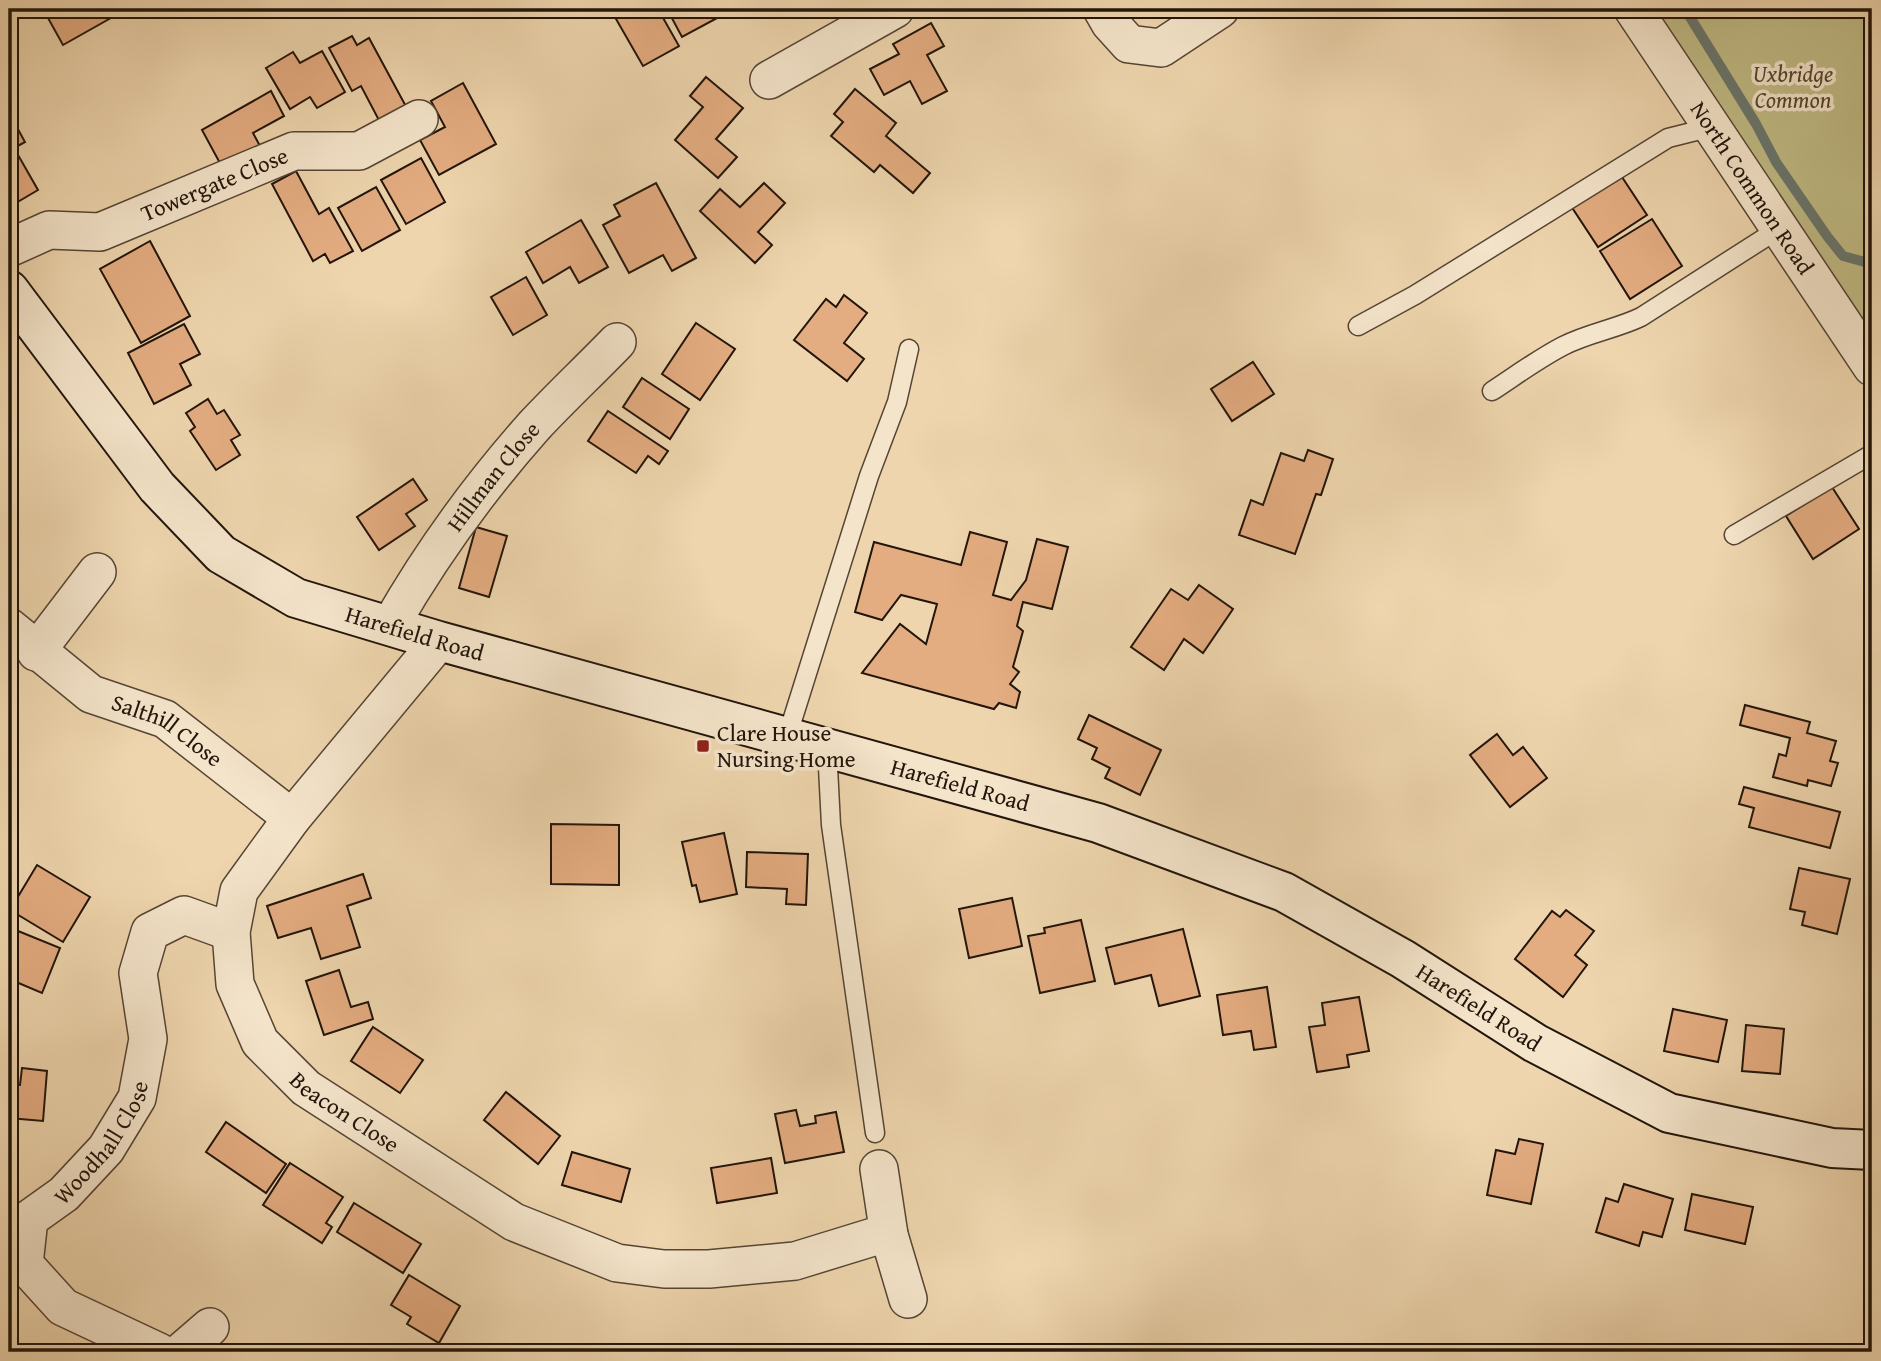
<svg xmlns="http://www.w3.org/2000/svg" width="1881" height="1361" font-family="'Gentium Book Plus',serif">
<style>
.green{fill:#c0bb85;stroke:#716848;stroke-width:2}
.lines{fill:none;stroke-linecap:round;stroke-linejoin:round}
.stream{stroke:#6a776e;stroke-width:10}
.building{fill:#e4ac81;stroke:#22150b;stroke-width:2}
.lane-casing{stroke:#554534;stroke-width:21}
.street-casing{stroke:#554534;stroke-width:40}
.secondary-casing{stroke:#22150b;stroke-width:42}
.lane{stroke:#f4e4ca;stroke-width:18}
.street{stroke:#f4e4ca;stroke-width:37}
.secondary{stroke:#f4e4ca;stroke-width:38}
.poi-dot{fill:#8f2418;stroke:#f4e4ca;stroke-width:2.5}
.labels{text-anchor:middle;stroke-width:7;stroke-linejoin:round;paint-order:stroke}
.park-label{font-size:23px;font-style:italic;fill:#514730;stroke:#f4e4ca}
.street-label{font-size:23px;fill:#22150b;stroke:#f4e4ca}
.poi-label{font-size:23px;fill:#22150b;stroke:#f4e4ca;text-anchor:start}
</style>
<rect width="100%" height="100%" fill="#eed5ad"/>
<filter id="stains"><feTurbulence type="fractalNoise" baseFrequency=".00286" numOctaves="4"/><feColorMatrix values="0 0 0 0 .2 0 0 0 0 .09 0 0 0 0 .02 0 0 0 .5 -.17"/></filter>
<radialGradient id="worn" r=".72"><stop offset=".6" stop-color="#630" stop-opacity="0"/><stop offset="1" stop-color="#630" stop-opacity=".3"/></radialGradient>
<path class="green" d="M1647,9h225v338z"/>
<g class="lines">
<path class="stream" d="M1685,9l71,115 20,38 51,74 16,20 29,8"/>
</g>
<g class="building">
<path d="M43,9h81l1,1 -62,35z"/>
<path d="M618,9h40l21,37 -36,20 -31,-54z"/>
<path d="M667,9h48l4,8 -37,20z"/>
<path d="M931,23l13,23 -17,9 20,36 -25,13 -12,-23 -26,14 -14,-26 29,-15 -6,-10z"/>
<path d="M352,36l5,9 12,-7 40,74 -27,14 -21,-40 -9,5 -23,-43z"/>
<path d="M322,51l23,41 -28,16 -7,-11 -20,12 -24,-41 27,-16 7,11z"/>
<path d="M706,77l37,31 -27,31 21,18 -19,21 -43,-38 28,-33 -13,-11z"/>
<path d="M463,83l33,61 -57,31 -19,-35 25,-13 -14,-26z"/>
<path d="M855,89l41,34 -10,13 44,37 -17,20 -33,-28 -6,7 -43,-36 12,-14 -9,-8z"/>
<path d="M271,91l13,25 -31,17 13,24 -38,21 -26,-48z"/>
<path d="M14,122l11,20 -11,6 24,42 -29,17v-83z"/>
<path d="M421,158l24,44 -39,22 -25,-44z"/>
<path d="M296,171l23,43 10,-6 24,43 -23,12 -5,-9 -12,7 -41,-77z"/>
<path d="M1620,174l27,41 -49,32 -27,-41z"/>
<path d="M656,183l40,75 -24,13 -9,-16 -34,18 -26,-48 17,-9 -6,-11z"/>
<path d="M764,183l21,20 -27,29 14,13 -17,18 -55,-52 20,-22 20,18z"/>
<path d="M376,187l24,43 -38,21 -24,-43z"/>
<path d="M1652,219l30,47 -52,33 -30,-48z"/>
<path d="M581,220l27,47 -29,16 -9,-16 -27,16 -17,-31z"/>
<path d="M150,241l40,75 -49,27 -41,-74z"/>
<path d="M526,277l21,38 -34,20 -22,-38z"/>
<path d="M844,295l23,18 -23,30 20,16 -17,22 -53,-41 32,-41 10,8z"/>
<path d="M696,323l39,26 -35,51 -38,-26z"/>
<path d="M184,324l16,30 -20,10 11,21 -37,19 -26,-51z"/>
<path d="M1253,362l21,32 -42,27 -21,-32z"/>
<path d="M642,378l47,31 -19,30 -47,-32z"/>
<path d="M208,399l9,15 7,-4 16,25 -9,5 9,15 -24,15 -26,-39 5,-4 -9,-14z"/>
<path d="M608,411l60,40 -9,13 -11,-8 -12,17 -48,-32z"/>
<path d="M1308,450l25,9 -12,36 -5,-1 -21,60 -56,-19 12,-35 12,5 18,-52 23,8z"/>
<path d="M413,479l14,21 -21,14 9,12 -36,24 -22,-33z"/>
<path d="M1832,487l27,42 -46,30 -27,-43z"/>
<path d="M476,527l31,9 -18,61 -30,-9z"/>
<path d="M970,532l37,10 -14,53 18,5 15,-20 11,-41 31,8 -16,62 -29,-7 -6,24 6,5 -10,36 6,5 -9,12 10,8 -4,16 -17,-5 -5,6 -132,-36 38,-49 26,20 11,-40 -36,-9 -19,25 -27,-8 19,-70 87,23z"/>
<path d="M1199,585l34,24 -30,44 -19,-14 -20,31 -33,-23 40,-58 17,11z"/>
<path d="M1745,705l65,17 -3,11 29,8 -6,20 8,2 -7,23 -23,-6 -1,6 -34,-9 6,-23 7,2 4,-18 -50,-13z"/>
<path d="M1089,715l72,35 -21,45 -35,-17 5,-10 -18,-9 5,-11 -19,-9z"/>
<path d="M1497,734l16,21 10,-8 24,31 -37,29 -40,-52z"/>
<path d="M1744,787l96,25 -10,36 -81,-21 5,-19 -15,-4z"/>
<path d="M551,824l68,1v60l-68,-1z"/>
<path d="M724,833l13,61 -37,8 -4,-17 -4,1 -10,-44z"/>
<path d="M747,852l61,2 -2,51 -20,-1 1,-15 -41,-2z"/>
<path d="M37,865l53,32 -27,45 -53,-32z"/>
<path d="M1799,868l51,11 -13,55 -35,-9 3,-13 -15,-3z"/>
<path d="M363,874l8,24 -24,8 13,41 -39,12 -10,-31 -33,10 -11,-32z"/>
<path d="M1012,898l10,48 -53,12 -10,-49z"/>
<path d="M1566,910l28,21 -19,24 12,10 -24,32 -48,-38 37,-48 8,6z"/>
<path d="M1081,920l14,61 -55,12 -12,-57 17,-3 -1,-5z"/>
<path d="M1183,929l17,67 -41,10 -8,-31 -36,9 -9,-36z"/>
<path d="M18,931l42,17 -18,45 -33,-14v-25z"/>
<path d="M339,970l12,37 17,-5 5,17 -49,16 -18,-54z"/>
<path d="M1267,987l9,60 -22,3 -3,-19 -28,4 -6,-40z"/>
<path d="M1359,997l10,54 -22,4 2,12 -32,5 -8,-45 16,-2 -3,-22z"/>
<path d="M1673,1009l54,11 -9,42 -54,-11z"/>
<path d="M1746,1025l38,4 -4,45 -38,-3z"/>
<path d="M373,1027l50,33 -23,33 -49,-32z"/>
<path d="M22,1068l25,3 -4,50 -34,-3v-34l11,1z"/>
<path d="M506,1092l54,44 -22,28 -54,-44z"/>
<path d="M796,1110l4,16 16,-3 -1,-7 21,-4 8,40 -59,11 -10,-49z"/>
<path d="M226,1122l60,42 -20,29 -60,-41z"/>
<path d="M1519,1139l24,5 -12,60 -44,-9 9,-45 19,4z"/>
<path d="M572,1152l58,17 -9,33 -59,-17z"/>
<path d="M771,1158l6,35 -60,10 -6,-35z"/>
<path d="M290,1163l53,34 -17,26 6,4 -10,16 -59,-38z"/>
<path d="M1624,1184l49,15 -11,38 -19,-5 -4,14 -43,-14 10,-34 12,4z"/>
<path d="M1692,1194l61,13 -8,37 -60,-14z"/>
<path d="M354,1203l67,41 -18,29 -66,-41z"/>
<path d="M409,1275l51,31 -21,37 -32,-19 4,-7 -20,-12z"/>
</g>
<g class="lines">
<g class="lane-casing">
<g id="lane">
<path d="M1358,326l57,-31 253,-157 44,-11"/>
<path d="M1492,391c23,-15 46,-32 71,-45 25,-13 53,-17 78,-29l139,-89"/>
<path d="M1734,535l138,-81"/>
<path d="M787,737l82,-261 28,-74 12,-53"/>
<path d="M827,748l4,77 44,308"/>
</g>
</g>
<g class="street-casing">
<g id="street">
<path d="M1102,9l8,14 19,21 32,4 59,-39"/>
<path id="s1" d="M1633,9l239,358"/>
<path d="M769,80l126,-71"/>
<path id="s2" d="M9,248l40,-18 51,2 194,-81h65l60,-32"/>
<path id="s3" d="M390,626c41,-72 89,-138 144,-200 27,-29 56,-56 83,-84"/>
<path id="s4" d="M9,627l82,67 74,25 127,99"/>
<path id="s5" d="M439,641l-147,177 -53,73 -8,41 4,52 25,58 46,46 208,134 103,41 47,6h45l86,-8 78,-24 16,-2"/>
<path d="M36,652l61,-80"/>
<path d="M879,1169l10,66 19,64"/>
<path id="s6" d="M159,1352l-96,-45 -39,-43 5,-45 35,-25 42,-45 31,-51 11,-59 -10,-66 12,-41 34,-17 47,17"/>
<path d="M181,1352l29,-25"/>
</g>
</g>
<g class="secondary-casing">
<g id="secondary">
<path id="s7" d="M9,290l148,197 64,67 75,44 143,43 659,182 186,69 119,67 132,84 134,70 163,35 40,2"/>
</g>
</g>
<use href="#lane" class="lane"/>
<use href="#street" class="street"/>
<use href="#secondary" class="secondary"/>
</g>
<rect class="poi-dot" x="696" y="739" width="14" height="14" rx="3.5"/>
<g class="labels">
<g class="park-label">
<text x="1793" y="82">Uxbridge<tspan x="1793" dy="26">Common</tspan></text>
</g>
<g class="street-label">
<text dy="8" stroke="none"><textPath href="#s2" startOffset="219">Towergate Close</textPath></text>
<text dy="8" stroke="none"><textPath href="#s1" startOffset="215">North Common Road</textPath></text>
<text dy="8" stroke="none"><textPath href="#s3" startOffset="182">Hillman Close</textPath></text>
<text dy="8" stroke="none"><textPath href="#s7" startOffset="550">Harefield Road</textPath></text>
<text dy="8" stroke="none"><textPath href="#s4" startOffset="191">Salthill Close</textPath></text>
<text dy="8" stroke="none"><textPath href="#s7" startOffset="1116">Harefield Road</textPath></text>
<text dy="8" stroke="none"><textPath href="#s7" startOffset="1684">Harefield Road</textPath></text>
<text dy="8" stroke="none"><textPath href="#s5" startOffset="588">Beacon Close</textPath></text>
<text dy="8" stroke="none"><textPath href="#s6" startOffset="317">Woodhall Close</textPath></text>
</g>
<g class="poi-label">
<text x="717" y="741">Clare House<tspan x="717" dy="26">Nursing Home</tspan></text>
</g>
</g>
<rect width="1881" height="1361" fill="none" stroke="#eed5ad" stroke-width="35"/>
<rect x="10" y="10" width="1860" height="1340" fill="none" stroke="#22150b" stroke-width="3.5"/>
<rect x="18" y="18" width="1846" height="1326" fill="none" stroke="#22150b" stroke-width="2"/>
<rect width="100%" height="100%" filter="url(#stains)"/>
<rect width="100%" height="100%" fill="url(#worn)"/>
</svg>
